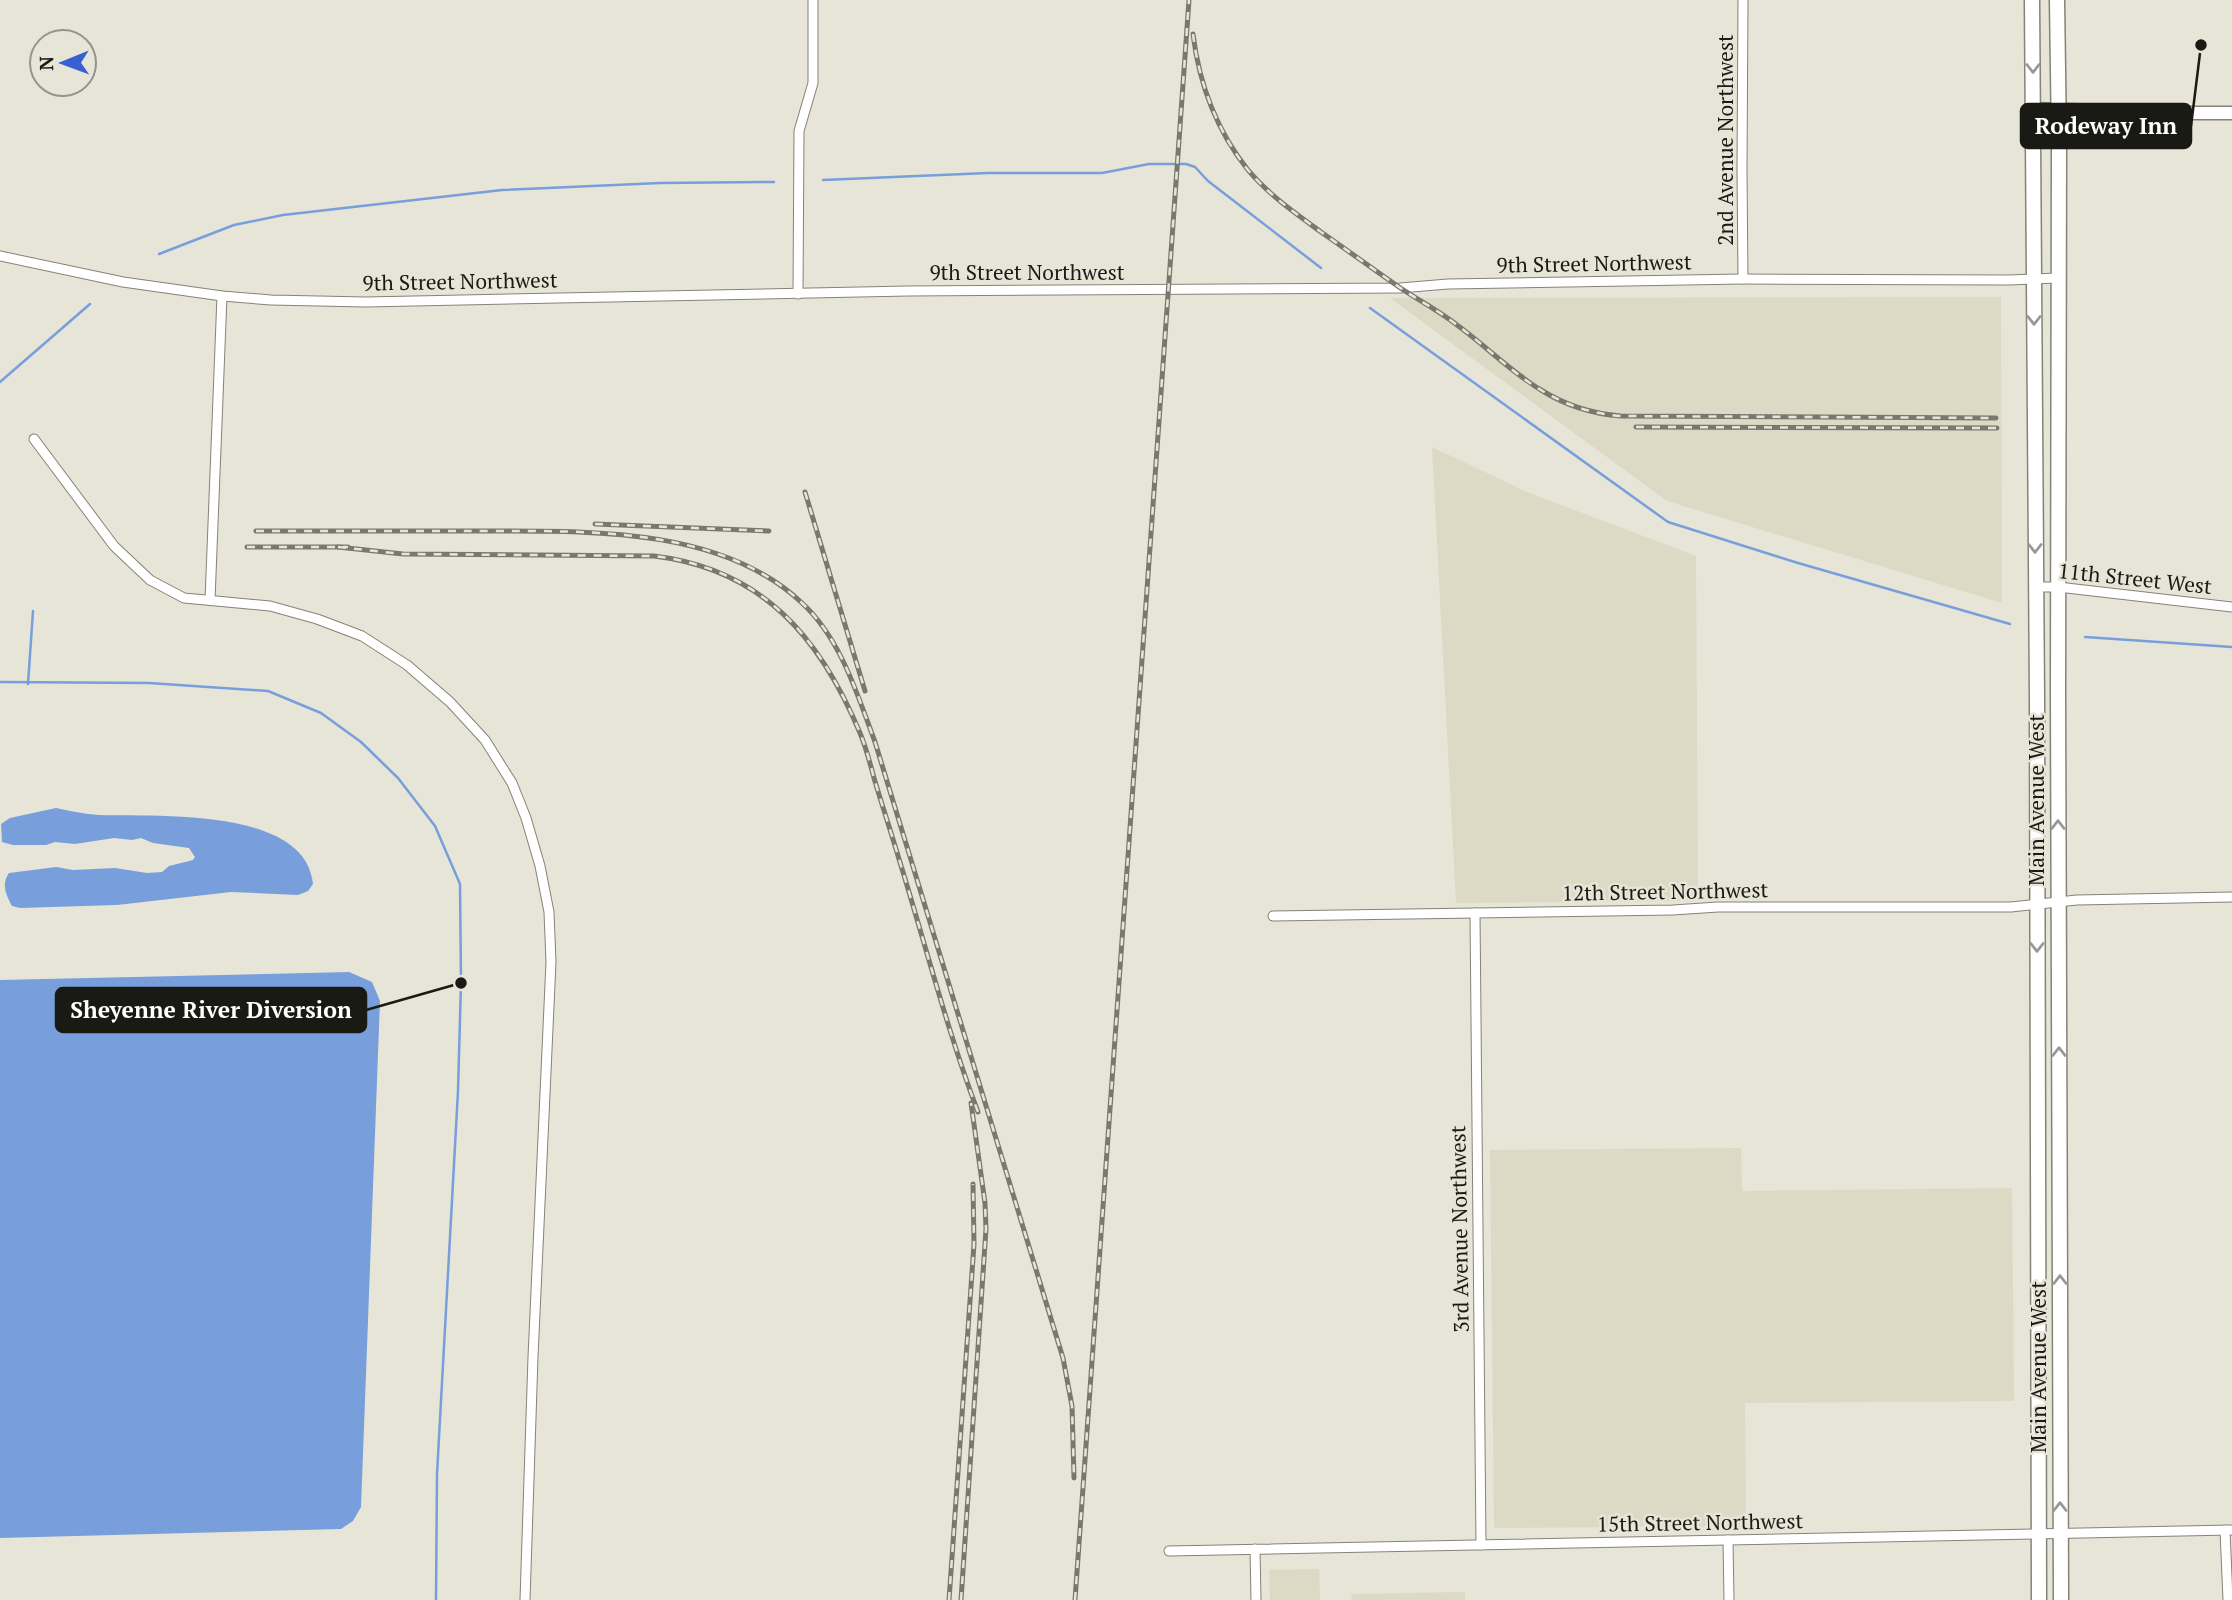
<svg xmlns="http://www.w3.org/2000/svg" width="2232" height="1600" font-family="'PT Serif',serif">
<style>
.built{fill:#dcd9c4}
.water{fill:#789fdb}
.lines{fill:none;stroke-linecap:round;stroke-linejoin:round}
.stream{stroke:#789fdb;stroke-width:2.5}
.minor-casing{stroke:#858376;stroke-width:11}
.tertiary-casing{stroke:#858376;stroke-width:15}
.primary-casing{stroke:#858376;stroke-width:17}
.minor{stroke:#fff;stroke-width:9}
.tertiary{stroke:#fff;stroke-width:12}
.primary{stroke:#fff;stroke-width:14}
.rail-casing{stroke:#79786f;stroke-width:5}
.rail{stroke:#e7e5d7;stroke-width:2.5;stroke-dasharray:8;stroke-linecap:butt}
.oneway{stroke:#989896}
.labels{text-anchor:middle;stroke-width:5;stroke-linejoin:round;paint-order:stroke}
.street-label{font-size:21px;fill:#1a1a15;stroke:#e7e5d7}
.leader{fill:none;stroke:#1a1a15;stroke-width:2.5}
.callout-dot{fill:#1a1a15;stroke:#e7e5d7;stroke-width:2.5}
.callout{fill:#1a1a15;stroke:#1a1a15;stroke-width:2.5}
.callout-label{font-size:23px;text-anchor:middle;font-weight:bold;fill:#fff}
</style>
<rect width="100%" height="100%" fill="#e7e5d7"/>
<g class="built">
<path d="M2001,297l1,306 -335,-102 -277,-203z"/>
<path d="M1432,447l95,45 169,64 2,345 -242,2z"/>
<path d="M1741,1148l1,43 270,-3 2,213 -269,2 1,123 -252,2 -4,-378z"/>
<path d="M1319,1569l1,31h-50l-1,-30z"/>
<path d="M1465,1592v8h-113l-1,-6z"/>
</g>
<g class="water">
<path d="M56,808c14,3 29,6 43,7 54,2 207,-9 214,69l-5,7 -10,4 -67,-3 -114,13 -97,3 -8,-2c-6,-11 -11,-22 -3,-33l47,-6 17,3 42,-2 32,5 15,-1 7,-6 24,-6 2,-3 -6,-9 -36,-5 -12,-5 -9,2 -18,-2 -39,6 -20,-2 -9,3h-33l-11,-3 -1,-18 9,-6z"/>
<path d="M349,972l23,10 8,19 -19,506 -8,14 -12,8 -341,9v-558z"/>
</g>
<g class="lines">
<g class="stream">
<path d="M823,180l165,-7h114l47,-9h37l9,3 13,14 113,87"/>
<path d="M159,254l75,-29 49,-10 219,-25 158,-7 114,-1"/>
<path d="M1370,308l298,214 130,41 212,61"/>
<path d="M0,382l90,-78"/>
<path d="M2085,637l147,10"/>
<path d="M0,682l149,1 119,8 53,22 40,29 37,36 37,48 25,58 1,99 -3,108 -21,383 -1,126"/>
<path d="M28,684l5,-73"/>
</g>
<g class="minor-casing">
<g id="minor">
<path d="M1743,0l-1,170 1,109"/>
<path d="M0,256l123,26 99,14 49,4 95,2 542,-11 492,-3 48,-4 295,-5 266,1 49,-2"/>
<path d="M798,294l1,-163 14,-48v-83"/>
<path d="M34,439l80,107 36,34 34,18 86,8 47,13 45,17 45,29 43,37 35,38 27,43 14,35 14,48 9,46 2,50 -18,395 -8,243"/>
<path d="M2035,587h23l174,20"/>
<path d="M210,600l12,-304"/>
<path d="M1475,913l6,632"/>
<path d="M1273,916l400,-6 45,-3h293l66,-7 155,-3"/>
<path d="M2225,1530l3,70"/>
<path d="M1728,1540l1,60"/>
<path d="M1255,1549l1,51"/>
<path d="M1169,1551l1063,-21"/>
</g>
</g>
<g class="tertiary-casing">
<path id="tertiary" d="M2033,109l120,4h79"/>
</g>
<g class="primary-casing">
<g id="primary">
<path d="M2032,0l5,699 2,901"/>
<path d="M2057,0l2,141 -1,553 3,906"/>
</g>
</g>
<use href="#minor" class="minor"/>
<use href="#tertiary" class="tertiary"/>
<use href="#primary" class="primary"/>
<g class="rail-casing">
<g id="rail">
<path d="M1193,34c6,49 24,97 55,136 21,25 47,43 73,62 26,18 52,37 78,55 19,13 40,24 58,38 29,21 54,47 84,65 24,15 52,24 80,26l375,2"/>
<path d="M1636,427l361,1"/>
<path d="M805,492l60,199"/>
<path d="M595,524l174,7"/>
<path d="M256,531c68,0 135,0 202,0 111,1 257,-10 344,72 39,36 55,91 73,139l188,616 9,48 2,72"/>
<path d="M247,547h101"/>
<path d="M338,547l65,7 251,2c108,13 166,81 206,177 6,14 10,30 14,45 8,27 17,54 25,81 26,84 48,171 79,253"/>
<path d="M949,1600l25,-356 -1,-60"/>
<path d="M961,1600l25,-371 -1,-26 -14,-100"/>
<path d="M1075,1600l114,-1600"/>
</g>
</g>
<use href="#rail" class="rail"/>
</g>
<defs><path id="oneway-chevron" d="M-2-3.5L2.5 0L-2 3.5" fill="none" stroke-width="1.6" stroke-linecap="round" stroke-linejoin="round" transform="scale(1.75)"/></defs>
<g class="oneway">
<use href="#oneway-chevron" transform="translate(2033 68) rotate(90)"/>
<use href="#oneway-chevron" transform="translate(2034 320) rotate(90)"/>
<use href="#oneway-chevron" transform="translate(2035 548) rotate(90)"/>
<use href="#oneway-chevron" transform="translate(2058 825) rotate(-90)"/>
<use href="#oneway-chevron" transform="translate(2037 947) rotate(90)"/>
<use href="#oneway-chevron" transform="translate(2059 1052) rotate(-90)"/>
<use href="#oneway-chevron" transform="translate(2060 1280) rotate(-90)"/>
<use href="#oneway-chevron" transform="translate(2060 1507) rotate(-90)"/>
</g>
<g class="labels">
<g class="street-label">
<text transform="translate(1726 140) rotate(-90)" y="7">2nd Avenue Northwest</text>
<text transform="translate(1594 264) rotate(-1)" y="7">9th Street Northwest</text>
<text x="1027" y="280">9th Street Northwest</text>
<text transform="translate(460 282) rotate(-1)" y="7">9th Street Northwest</text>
<text transform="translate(2135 579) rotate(6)" y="7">11th Street West</text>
<text transform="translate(2037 800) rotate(-90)" y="7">Main Avenue West</text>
<text transform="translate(1665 892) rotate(-1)" y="7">12th Street Northwest</text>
<text transform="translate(1460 1229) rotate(-91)" y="7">3rd Avenue Northwest</text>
<text transform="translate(2039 1367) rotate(-90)" y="7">Main Avenue West</text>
<text transform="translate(1700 1523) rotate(-1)" y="7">15th Street Northwest</text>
</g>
</g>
<path class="leader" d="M2201 45L2191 126M461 983L366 1010"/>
<g class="callout-dot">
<circle cx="2201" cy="45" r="7"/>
<circle cx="461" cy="983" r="7"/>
</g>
<g class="callout">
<rect x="2021" y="104" width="170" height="44" rx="7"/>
<rect x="56" y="988" width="310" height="44" rx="7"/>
</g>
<g class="callout-label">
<text x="2106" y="134">Rodeway Inn</text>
<text x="211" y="1018">Sheyenne River Diversion</text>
</g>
<g transform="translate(63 63) rotate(269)"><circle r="33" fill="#e7e5d7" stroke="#959489" stroke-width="2"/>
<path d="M0-5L12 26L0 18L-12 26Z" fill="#3761d1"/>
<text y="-10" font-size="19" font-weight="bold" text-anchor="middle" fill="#1a1a15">N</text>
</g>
</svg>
